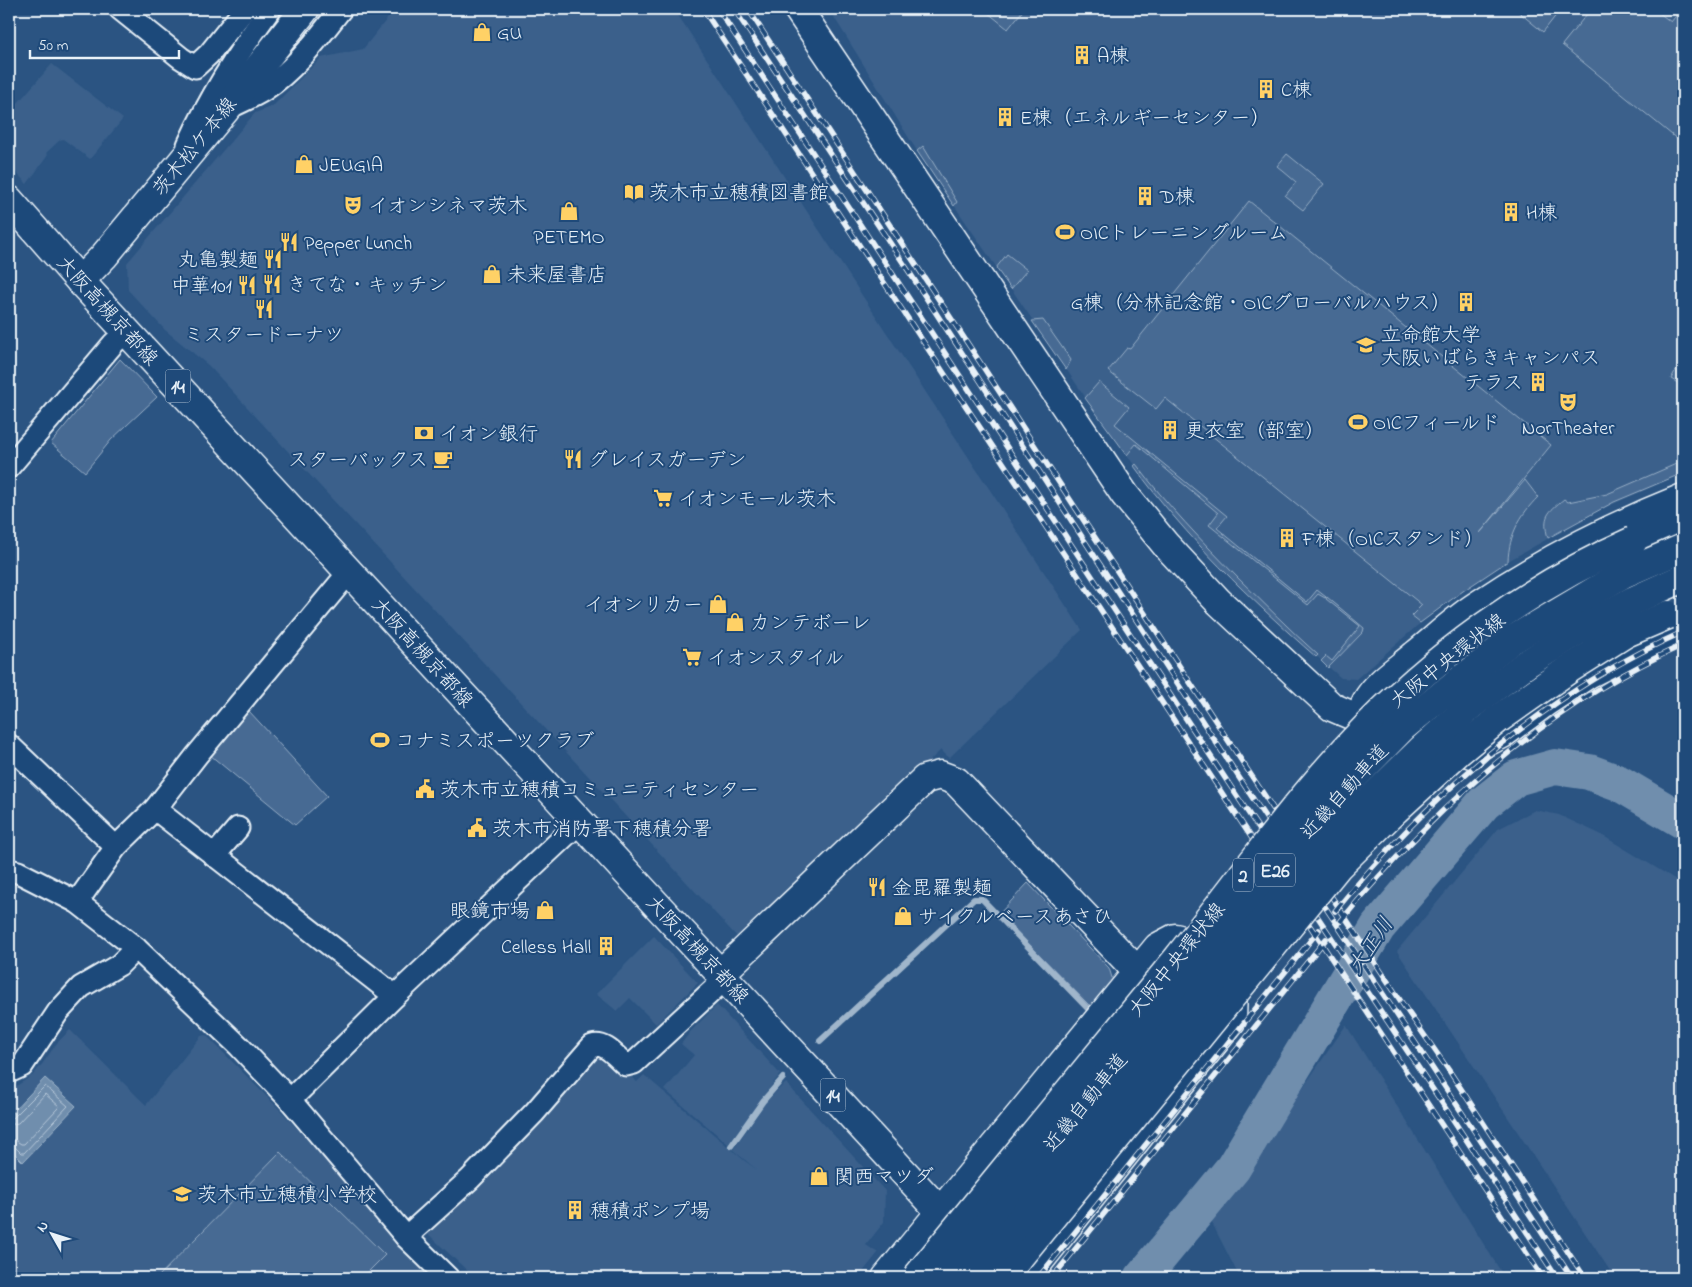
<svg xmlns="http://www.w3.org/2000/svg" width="1692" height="1287" font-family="'Indie Flower','Klee One',sans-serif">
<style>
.built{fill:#3a608b}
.green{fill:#476b93;stroke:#98aec6}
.water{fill:#708ead;stroke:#a0b6cb}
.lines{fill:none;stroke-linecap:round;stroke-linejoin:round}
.shore{stroke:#b8c9da;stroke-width:1}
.stream{stroke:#a0b6cb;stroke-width:6}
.river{stroke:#708ead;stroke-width:36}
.street-casing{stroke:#e8f1f8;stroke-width:25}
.secondary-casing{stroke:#e8f1f8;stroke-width:31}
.primary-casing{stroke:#e8f1f8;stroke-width:31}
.street{stroke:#1f4a7a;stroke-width:21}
.secondary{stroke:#1f4a7a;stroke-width:28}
.primary{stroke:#1f4a7a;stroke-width:28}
.rail-casing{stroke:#e8f1f8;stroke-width:5.5}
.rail{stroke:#1f4a7a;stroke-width:4;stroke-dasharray:11;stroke-linecap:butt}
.primary-bridge-casing{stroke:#e8f1f8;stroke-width:31;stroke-linecap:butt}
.highway-bridge-casing{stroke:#e8f1f8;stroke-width:31;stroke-linecap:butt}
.primary-bridge{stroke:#1f4a7a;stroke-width:28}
.highway-bridge{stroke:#1f4a7a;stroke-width:28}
.labels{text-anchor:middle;stroke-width:4;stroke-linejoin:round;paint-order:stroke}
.shield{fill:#1f4a7a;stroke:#acbfd2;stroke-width:1}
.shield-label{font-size:19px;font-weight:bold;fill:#e8f1f8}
.poi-label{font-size:20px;fill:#e8f1f8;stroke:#1f4a7a;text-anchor:start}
.street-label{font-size:20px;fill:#e8f1f8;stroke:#1f4a7a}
.water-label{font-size:21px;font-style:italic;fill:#d0dde9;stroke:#1f4a7a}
</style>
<rect width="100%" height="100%" fill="#2b5482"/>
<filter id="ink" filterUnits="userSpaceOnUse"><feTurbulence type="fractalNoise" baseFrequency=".02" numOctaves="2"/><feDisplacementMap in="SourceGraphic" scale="10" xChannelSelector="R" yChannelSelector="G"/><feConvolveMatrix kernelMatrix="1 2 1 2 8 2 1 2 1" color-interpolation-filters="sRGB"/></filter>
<g filter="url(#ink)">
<g class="built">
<path d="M395,9h279l408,621 -133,128 -8,-8 -201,190 -531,-574 -44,-36 -37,-40 -1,-27 128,-150 18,-7 48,-48 42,-9z"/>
<path d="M829,9h854v464l-86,38 -89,50 -45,30 -46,35 -61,53 -15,-1 -102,-91 -45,-48 -43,-51 -59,-81 -175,-256z"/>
<path d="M52,64l71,55 -33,40 -27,-20 -3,1 -14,13 2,2 -5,7 -16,22 -18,-19v-52z"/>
<path d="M1535,810l24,5 41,19 83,50v394h-68l-218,-327 101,-122z"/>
<path d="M654,936l44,47 -42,41 -26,-26 -13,13 -21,-17z"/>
<path d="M717,1005l63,69 -52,70 -63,-54 29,-35 -13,-11 10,-13z"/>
<path d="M1346,1025l159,253h-265l-29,-57z"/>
<path d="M70,1030l76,75 55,-69 5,-1 77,78 146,162 -4,3h-416v-189l9,-4 15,-10 10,-12 14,-20z"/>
<path d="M604,1053l33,29 7,-7 101,86 11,8 -23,-19 33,-48 14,-14 6,-5 99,108 -1,31 -18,23 12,8 -20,25h-383l-50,-47 171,-177z"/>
</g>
<g class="green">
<path d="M989,9h35l-16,20 -21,-17z"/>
<path d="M1515,9h46l-18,23z"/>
<path d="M1591,9h63l17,13 8,-10 -2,-3h6v135l-121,-99z"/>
<path d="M923,146l34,56 -3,4 -37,-55z"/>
<path d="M1287,154l37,30 -21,26 -18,-14 11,-14 -19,-16z"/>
<path d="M1249,201l302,244 -71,88 45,-53 13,17c-18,18 -29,38 -30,64l-45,30 -43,32 -9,-7 11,-11 -257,-207 -9,11 -48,-38 19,-23 3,1z"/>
<path d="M1007,254l20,16 -16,19 -15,-21z"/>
<path d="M1043,320l28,40 -5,10 -34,-49z"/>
<path d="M1683,356v30l-12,-7z"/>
<path d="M120,359l37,38 -46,43 -26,32 -34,-29z"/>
<path d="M1099,382l30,25 -14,17 112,92 -10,12 90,74 10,-12 9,7 -1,1 -7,-4 -10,11 -99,-80 9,-12 -82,-69 -9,11 -42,-57z"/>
<path d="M1683,461v12l-69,29 -66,36c-6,-22 0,-26 16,-39l4,3 39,-8z"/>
<path d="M1136,464c31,41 66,77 102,114 27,26 52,52 80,77l-2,2c-66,-58 -130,-119 -182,-191z"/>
<path d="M1327,597l37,31 -1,4 -35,36 -7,-7 5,-5 6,5 28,-35 -34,-27z"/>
<path d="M249,711l78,85 -32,29 -85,-70z"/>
<path d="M1028,883l81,85 4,13 -22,26 -92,-93z"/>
<path d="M280,1152l105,103 -23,23h-205z"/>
</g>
<path class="water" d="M45,1078l31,28 -53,56 -14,-14v-32z"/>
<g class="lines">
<g class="shore">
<path d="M9,1119l5,-2 31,-31 23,20 -44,47h-3l-7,-7 -5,-1"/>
<path d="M9,1125l9,-2 27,-29 14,12 -1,2 -34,36h-3l-6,-4 -6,-1"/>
</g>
<g class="stream">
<path d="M820,1041l154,-142h8l109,113"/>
<path d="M731,1146l32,-45 20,-23"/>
</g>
<path class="river" d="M1142,1278l91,-110 145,-241 106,-124 32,-25 39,-11 34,5 30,11 64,38"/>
<g class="street-casing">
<g id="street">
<path d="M120,9l61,49 14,9 14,-13 36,-45"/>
<path d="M229,108c11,-6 24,-11 35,-18 32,-21 54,-52 77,-81"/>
<path d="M188,145c22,-48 51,-94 82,-136"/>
<path d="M9,467l104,-123 14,-14"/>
<path d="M9,745l107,102"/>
<path d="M155,809l240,187"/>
<path d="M214,856l24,-28"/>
<path d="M9,870l9,2 59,30 59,46 103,98 51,54 116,137 42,41"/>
<path d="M77,902l39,-55 39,-38 42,-54 153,-184"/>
<path d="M9,1072l13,-6 36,-54 23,-25 38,-22 17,-17"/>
<path d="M290,1100l105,-104 185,-174"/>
<path d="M406,1237l64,-58 64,-66 58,-67c14,-4 24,11 34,19l8,-2 91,-84"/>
</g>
</g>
<g class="secondary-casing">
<g id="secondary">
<path d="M798,9l327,486 40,49 53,57 114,106 28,12"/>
<path d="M80,281l24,-25 122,-147 79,-100"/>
<path d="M720,974l205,-195 15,-4 16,6 181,190"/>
</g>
</g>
<g class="primary-casing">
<g id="primary">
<path d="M9,200l71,81 892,965"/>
<path d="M1633,541l50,-22"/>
<path d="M1366,749c-7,-16 -8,-32 0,-47 11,-20 33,-33 49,-47 20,-16 39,-34 60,-48 65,-44 135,-80 208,-109"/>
<path d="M1471,754l10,-9 21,-11 45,-33 41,-27 95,-48"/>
<path d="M886,1278l272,-331 17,-9 22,5 26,21 10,23 -1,33 -206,258"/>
</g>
</g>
<use href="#street" class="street"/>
<use href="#secondary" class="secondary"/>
<use href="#primary" class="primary"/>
<g class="rail-casing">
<g id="rail">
<path d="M703,9l840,1269"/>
<path d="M718,9l515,781 221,331 103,157"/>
<path d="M734,9l170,255 336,515 332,499"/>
<path d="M748,9l499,760 159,240 44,63 135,206"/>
<path d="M1335,911c95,-116 210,-218 348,-279"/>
<path d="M1340,922c94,-114 207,-217 343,-277"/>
<path d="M1038,1278l281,-348"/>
<path d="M1052,1278l274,-339"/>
</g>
</g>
<use href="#rail" class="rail"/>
<g class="primary-bridge-casing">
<g id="primary-bridge">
<path d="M916,1278c87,-106 174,-212 261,-319 59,-73 113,-151 177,-219 78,-83 175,-153 279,-199"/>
<path d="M1002,1278l336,-412 57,-56 63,-58 40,-33 71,-50 57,-36 42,-18"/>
</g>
</g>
<g class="highway-bridge-casing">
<g id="highway-bridge">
<path d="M943,1278l362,-445 49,-56 49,-50 52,-43 57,-44 111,-66 60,-26"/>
<path d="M973,1278l261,-322 90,-108 50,-52 47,-46 49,-44 56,-42 52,-33 54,-30 51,-23"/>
</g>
</g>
<use href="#primary-bridge" class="primary-bridge"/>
<use href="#highway-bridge" class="highway-bridge"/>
</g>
</g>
<defs>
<g id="shop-bare" transform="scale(1.5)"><path d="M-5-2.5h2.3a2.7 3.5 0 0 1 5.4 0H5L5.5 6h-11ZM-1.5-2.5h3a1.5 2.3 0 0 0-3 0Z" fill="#ffd166" stroke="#1f4a7a" stroke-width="2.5" paint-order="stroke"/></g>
<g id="building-bare" transform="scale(1.5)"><path d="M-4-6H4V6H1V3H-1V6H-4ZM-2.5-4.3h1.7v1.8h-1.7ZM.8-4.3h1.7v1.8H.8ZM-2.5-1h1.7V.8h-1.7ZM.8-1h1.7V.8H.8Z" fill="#ffd166" stroke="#1f4a7a" stroke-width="2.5" paint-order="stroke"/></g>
<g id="library-bare" transform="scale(1.5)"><path d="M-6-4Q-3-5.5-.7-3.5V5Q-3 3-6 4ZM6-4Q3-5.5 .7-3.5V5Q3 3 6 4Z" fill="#ffd166" stroke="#1f4a7a" stroke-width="2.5" paint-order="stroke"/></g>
<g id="theatre-bare" transform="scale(1.5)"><path d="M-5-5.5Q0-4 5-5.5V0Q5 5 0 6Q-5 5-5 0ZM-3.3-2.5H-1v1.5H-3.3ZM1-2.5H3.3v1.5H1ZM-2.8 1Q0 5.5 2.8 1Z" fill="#ffd166" stroke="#1f4a7a" stroke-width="2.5" paint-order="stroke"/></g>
<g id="stadium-bare" transform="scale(1.5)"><path d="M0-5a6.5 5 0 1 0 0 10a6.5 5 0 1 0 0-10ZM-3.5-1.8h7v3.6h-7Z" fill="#ffd166" stroke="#1f4a7a" stroke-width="2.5" paint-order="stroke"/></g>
<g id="restaurant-bare" transform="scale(1.5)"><path d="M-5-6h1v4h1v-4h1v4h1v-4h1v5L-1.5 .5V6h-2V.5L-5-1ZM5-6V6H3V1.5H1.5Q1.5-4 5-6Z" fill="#ffd166" stroke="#1f4a7a" stroke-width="2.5" paint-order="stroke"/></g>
<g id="university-bare" transform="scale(1.5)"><path d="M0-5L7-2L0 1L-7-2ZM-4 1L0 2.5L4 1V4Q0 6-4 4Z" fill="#ffd166" stroke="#1f4a7a" stroke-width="2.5" paint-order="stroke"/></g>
<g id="bank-bare" transform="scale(1.5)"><path d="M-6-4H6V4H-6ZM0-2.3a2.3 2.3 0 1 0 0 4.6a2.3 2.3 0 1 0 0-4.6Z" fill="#ffd166" stroke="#1f4a7a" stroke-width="2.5" paint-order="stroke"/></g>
<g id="cafe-bare" transform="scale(1.5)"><path d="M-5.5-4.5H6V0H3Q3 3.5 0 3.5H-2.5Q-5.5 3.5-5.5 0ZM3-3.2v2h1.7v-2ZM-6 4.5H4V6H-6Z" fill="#ffd166" stroke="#1f4a7a" stroke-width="2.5" paint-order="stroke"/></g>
<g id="supermarket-bare" transform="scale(1.5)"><path d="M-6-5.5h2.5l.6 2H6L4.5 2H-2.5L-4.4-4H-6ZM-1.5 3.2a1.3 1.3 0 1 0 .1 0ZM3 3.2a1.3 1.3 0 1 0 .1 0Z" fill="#ffd166" stroke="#1f4a7a" stroke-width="2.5" paint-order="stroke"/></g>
<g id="civic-bare" transform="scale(1.5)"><path d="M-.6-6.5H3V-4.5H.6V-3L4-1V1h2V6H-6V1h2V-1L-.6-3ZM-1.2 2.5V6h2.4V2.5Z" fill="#ffd166" stroke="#1f4a7a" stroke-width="2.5" paint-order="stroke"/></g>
<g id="school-bare" transform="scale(1.5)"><path d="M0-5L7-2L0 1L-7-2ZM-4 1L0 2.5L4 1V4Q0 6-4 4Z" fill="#ffd166" stroke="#1f4a7a" stroke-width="2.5" paint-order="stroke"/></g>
</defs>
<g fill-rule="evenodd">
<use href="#shop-bare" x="482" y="32"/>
<use href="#building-bare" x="1082" y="55"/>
<use href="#building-bare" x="1266" y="89"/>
<use href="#building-bare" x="1005" y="117"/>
<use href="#shop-bare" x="304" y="164"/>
<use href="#library-bare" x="634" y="192"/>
<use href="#building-bare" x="1145" y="196"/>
<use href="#theatre-bare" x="353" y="205"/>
<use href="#shop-bare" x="569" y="211"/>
<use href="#building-bare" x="1511" y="212"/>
<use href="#stadium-bare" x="1065" y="232"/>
<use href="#restaurant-bare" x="289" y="242"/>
<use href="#restaurant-bare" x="273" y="259"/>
<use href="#shop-bare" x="492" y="274"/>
<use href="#restaurant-bare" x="272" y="284"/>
<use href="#restaurant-bare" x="247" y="285"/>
<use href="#building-bare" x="1466" y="302"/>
<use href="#restaurant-bare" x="264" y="309"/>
<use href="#university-bare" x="1366" y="345"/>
<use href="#building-bare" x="1538" y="382"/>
<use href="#theatre-bare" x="1568" y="402"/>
<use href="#stadium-bare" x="1358" y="422"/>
<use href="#building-bare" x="1170" y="430"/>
<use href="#bank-bare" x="424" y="433"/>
<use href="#cafe-bare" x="443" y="459"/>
<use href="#restaurant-bare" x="573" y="459"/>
<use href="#supermarket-bare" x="663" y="498"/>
<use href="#building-bare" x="1287" y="538"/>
<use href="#shop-bare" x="718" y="604"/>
<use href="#shop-bare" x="735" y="622"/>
<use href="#supermarket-bare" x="692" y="657"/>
<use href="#stadium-bare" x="380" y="740"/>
<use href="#civic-bare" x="425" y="789"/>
<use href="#civic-bare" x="477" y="828"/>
<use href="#restaurant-bare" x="877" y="887"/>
<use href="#shop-bare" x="545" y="910"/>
<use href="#shop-bare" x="903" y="916"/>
<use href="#building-bare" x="606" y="946"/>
<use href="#shop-bare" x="819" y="1176"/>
<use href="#school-bare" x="182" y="1194"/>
<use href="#building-bare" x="575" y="1210"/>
</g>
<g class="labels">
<g class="shield">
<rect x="165.5" y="369.5" width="25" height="33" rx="4"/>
<rect x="1255" y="853.5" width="40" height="33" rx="4"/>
<rect x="1233" y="858.5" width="20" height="33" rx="4"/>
<rect x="820.5" y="1078.5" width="25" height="33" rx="4"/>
</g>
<g class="shield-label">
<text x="178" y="393">14</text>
<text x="1275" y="877">E26</text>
<text x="1243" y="882">2</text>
<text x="833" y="1102">14</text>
</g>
<g class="poi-label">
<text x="497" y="39">GU</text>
<text x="1097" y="62">A棟</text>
<text x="1281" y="96">C棟</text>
<text x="1020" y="124">E棟（エネルギーセンター）</text>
<text x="319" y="171">JEUGIA</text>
<text x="649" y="199">茨木市立穂積図書館</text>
<text x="1160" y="203">D棟</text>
<text x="368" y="212">イオンシネマ茨木</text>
<text x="1526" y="219">H棟</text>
<text x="1080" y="239">OICトレーニングルーム</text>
<text x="569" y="243" text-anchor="middle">PETEMO</text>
<text x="304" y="249">Pepper Lunch</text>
<text x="258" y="266" text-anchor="end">丸亀製麺</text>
<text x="507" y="281">未来屋書店</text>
<text x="287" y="291">きてな・キッチン</text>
<text x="232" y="292" text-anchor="end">中華101</text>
<text x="1451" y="309" text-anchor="end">G棟（分林記念館・OICグローバルハウス）</text>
<text x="264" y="341" text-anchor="middle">ミスタードーナツ</text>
<text x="1381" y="341">立命館大学<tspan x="1381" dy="23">大阪いばらきキャンパス</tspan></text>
<text x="1523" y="389" text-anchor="end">テラス</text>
<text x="1373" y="429">OICフィールド</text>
<text x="1568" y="434" text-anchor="middle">NorTheater</text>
<text x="1185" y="437">更衣室（部室）</text>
<text x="439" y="440">イオン銀行</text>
<text x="428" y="466" text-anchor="end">スターバックス</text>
<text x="588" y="466">グレイスガーデン</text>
<text x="678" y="505">イオンモール茨木</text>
<text x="1302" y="545">F棟（OICスタンド）</text>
<text x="703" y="611" text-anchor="end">イオンリカー</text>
<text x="750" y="629">カンテボーレ</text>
<text x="707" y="664">イオンスタイル</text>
<text x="395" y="747">コナミスポーツクラブ</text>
<text x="440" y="796">茨木市立穂積コミュニティセンター</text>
<text x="492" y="835">茨木市消防署下穂積分署</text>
<text x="892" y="894">金毘羅製麺</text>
<text x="530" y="917" text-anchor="end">眼鏡市場</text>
<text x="918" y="923">サイクルベースあさひ</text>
<text x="591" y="953" text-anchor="end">Celless Hall</text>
<text x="834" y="1183">関西マツダ</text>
<text x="197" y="1201">茨木市立穂積小学校</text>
<text x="590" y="1217">穂積ポンプ場</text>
</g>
<g class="street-label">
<text transform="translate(194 146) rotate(-51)" y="7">茨木松ケ本線</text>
<text transform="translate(108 310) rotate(48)" y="7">大阪高槻京都線</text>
<text transform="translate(423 652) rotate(48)" y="7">大阪高槻京都線</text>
<text transform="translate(1447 660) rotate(-38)" y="7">大阪中央環状線</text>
<text transform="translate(1344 791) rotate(-48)" y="7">近畿自動車道</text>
<text transform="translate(698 949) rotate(47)" y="7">大阪高槻京都線</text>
<text transform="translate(1176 959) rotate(-51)" y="7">大阪中央環状線</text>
<text transform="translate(1085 1102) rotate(-51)" y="7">近畿自動車道</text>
</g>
<g class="water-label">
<text transform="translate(1370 945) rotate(-56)" y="7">大正川</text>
</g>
</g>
<rect width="1692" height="1287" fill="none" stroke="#1f4a7a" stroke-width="30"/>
<rect x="15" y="15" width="1662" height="1257" fill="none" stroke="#e8f1f8" stroke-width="2" filter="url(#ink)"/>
<g transform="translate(52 1234) rotate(309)" stroke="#1f4a7a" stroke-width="4" paint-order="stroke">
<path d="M0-4L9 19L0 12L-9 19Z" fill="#e8f1f8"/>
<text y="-8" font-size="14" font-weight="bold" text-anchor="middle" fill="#e8f1f8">N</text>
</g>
<path d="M30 50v8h149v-8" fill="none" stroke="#e8f1f8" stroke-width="2.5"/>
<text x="38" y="50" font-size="15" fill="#e8f1f8" stroke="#1f4a7a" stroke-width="4" paint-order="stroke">50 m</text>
</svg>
